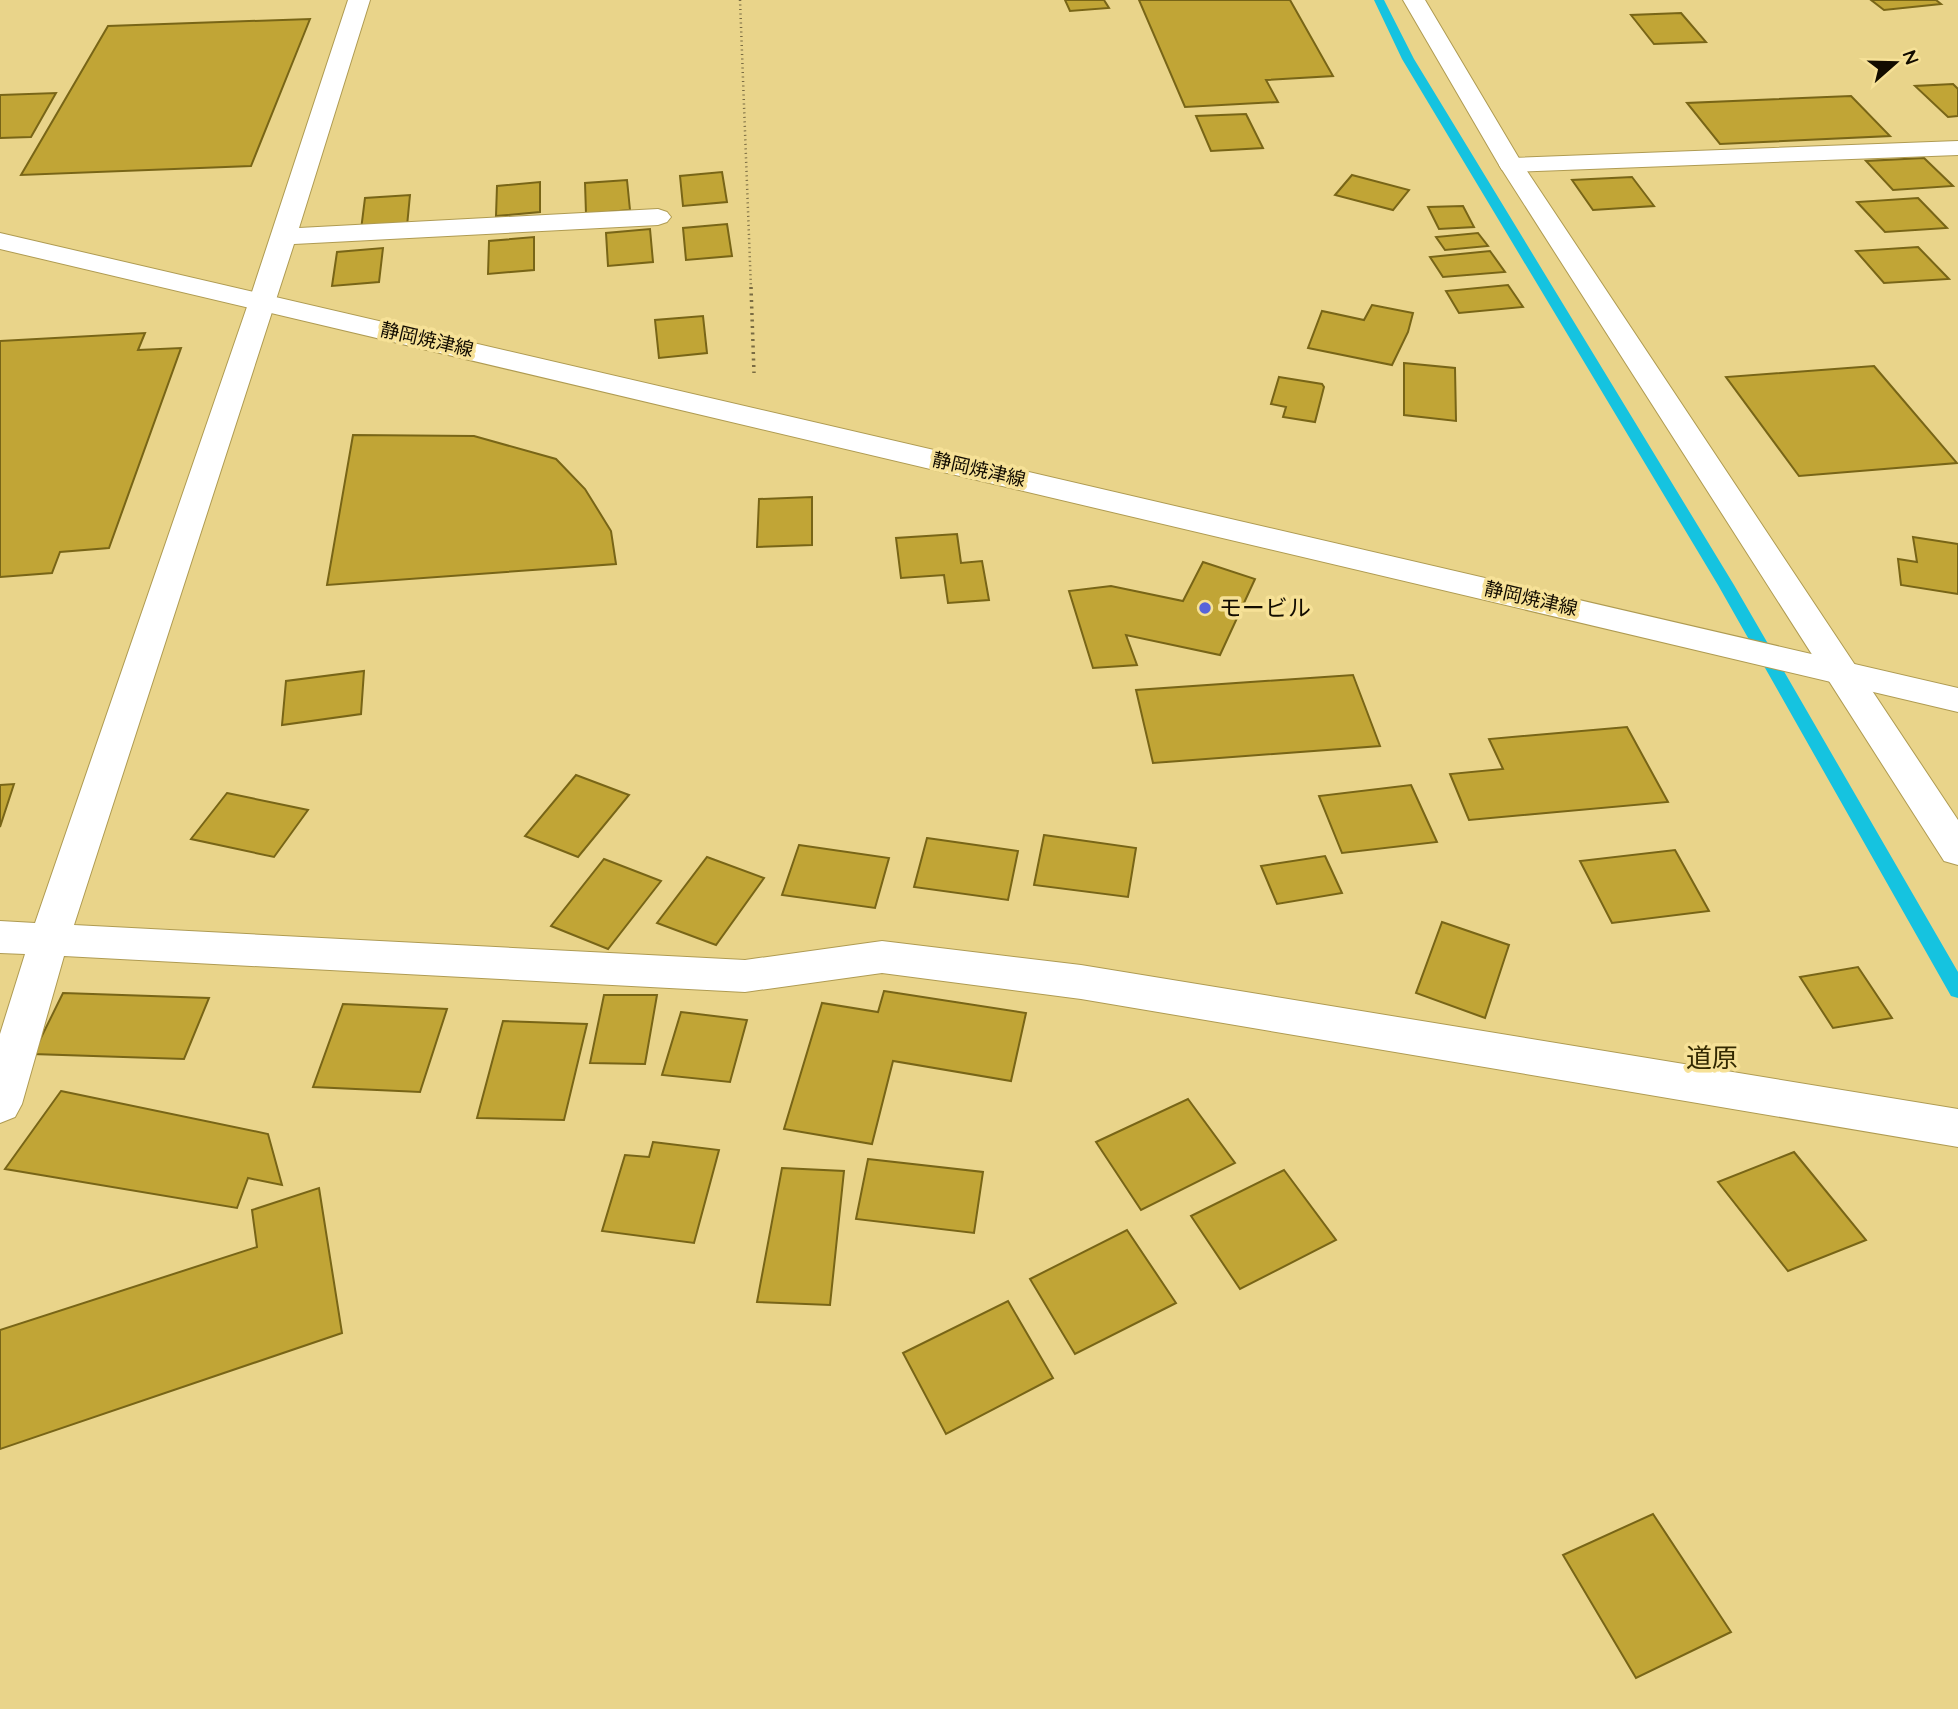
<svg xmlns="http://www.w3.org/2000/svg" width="1958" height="1709" font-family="Quicksand,'Noto Sans JP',sans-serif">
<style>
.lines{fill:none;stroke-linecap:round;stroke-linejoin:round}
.stream{fill:#15c3e0;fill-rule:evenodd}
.building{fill:#c1a536;stroke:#786517;stroke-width:2}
.minor-casing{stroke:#af9b52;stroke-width:2}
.tertiary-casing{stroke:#af9b52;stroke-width:2}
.secondary-casing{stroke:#af9b52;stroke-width:2}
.path-far1{stroke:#796b42;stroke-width:2.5;stroke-dasharray:1 3.5;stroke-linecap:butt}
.path{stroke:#796b42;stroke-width:3.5;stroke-dasharray:2 4.5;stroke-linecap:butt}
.minor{fill:#fff;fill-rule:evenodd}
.tertiary{fill:#fff;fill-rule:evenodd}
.secondary{fill:#fff;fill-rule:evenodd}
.poi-dot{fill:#5764da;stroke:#f6e197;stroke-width:2.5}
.labels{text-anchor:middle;stroke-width:7;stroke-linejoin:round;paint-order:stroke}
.far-street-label{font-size:19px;fill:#120c00;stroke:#f6e197}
.poi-label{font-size:23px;fill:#120c00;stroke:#f6e197;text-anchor:start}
.quarter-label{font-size:26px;fill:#332901;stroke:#f6e197}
</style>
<rect width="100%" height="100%" fill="#e9d48a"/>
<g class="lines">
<path class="stream" d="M1374,0h10l30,59 320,526 224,387v26l-7,-2 -233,-411 -316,-526z"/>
</g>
<g class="building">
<path d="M1065,0h39l5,8 -39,3z"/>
<path d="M1139,0h151l43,76 -67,4 12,22 -93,5z"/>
<path d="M1871,0h65l5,4 -57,6z"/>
<path d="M1681,13l25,29 -52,2 -23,-29z"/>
<path d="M310,19l-59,147 -230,9 87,-149z"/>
<path d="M1953,84l5,5v27l-10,1 -33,-31z"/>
<path d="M56,93l-25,44 -31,1v-43z"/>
<path d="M1851,96l39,40 -170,8 -33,-41z"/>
<path d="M1246,114l17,34 -52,3 -15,-35z"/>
<path d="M1924,158l29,28 -60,4 -27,-29z"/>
<path d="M722,172l5,30 -44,4 -3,-30z"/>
<path d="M1352,175l57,15 -16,20 -58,-15z"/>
<path d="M1632,177l22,29 -61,4 -21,-30z"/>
<path d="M627,180l3,30 -44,4 -1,-31z"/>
<path d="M540,182v30l-44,4 1,-30z"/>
<path d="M410,195l-3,31 -46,4 4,-32z"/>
<path d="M1918,198l29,30 -62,4 -28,-30z"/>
<path d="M1463,206l11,21 -35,2 -11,-22z"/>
<path d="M727,224l5,32 -46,4 -3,-32z"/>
<path d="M650,229l3,33 -45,4 -2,-33z"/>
<path d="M1478,233l10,13 -43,4 -9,-13z"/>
<path d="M534,237v33l-46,4 1,-33z"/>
<path d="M1918,247l31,32 -65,4 -28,-32z"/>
<path d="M383,248l-4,34 -47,4 5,-34z"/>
<path d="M1490,251l15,21 -62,5 -13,-20z"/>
<path d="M1508,285l15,22 -64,6 -13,-22z"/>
<path d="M1372,305l41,8 -5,19 -16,33 -84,-17 14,-37 42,9z"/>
<path d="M703,316l4,37 -48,5 -4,-38z"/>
<path d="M145,333l-7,17 43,-2 -72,200 -49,4 -8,21 -52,4v-236z"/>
<path d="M1404,363l51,5 1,53 -52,-6z"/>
<path d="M1874,366l83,97 -158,13 -73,-99z"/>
<path d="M1279,377l43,7 2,3 -9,35 -32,-5 3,-10 -15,-3z"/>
<path d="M353,435l121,1 82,23 29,30 26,42 5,33 -289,21z"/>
<path d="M812,497v48l-55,2 2,-48z"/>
<path d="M957,534l4,29 21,-2 7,39 -41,3 -4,-28 -43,3 -5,-40z"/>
<path d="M1913,537l45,7v50l-57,-9 -3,-26 19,3z"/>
<path d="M1203,562l52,17 -35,76 -94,-20 11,30 -44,3 -24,-77 42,-5 72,15z"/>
<path d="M364,671l-3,43 -79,11 4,-44z"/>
<path d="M1353,675l27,71 -227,17 -17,-73z"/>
<path d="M1627,727l41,75 -199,18 -19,-46 53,-5 -14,-30z"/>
<path d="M576,775l53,20 -51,62 -53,-21z"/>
<path d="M14,784l-14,43v-42z"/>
<path d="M1411,785l26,57 -95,11 -23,-57z"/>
<path d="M227,793l81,17 -34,47 -83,-18z"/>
<path d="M1044,835l92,13 -8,49 -94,-12z"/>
<path d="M927,838l91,13 -10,49 -94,-13z"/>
<path d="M799,845l90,13 -14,50 -93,-13z"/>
<path d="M1675,850l34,61 -97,12 -32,-62z"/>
<path d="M1325,856l17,37 -65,11 -16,-38z"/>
<path d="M707,857l57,21 -48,67 -59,-22z"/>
<path d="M604,859l57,22 -53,68 -57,-23z"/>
<path d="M1442,922l67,23 -24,73 -69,-25z"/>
<path d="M1858,967l34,51 -59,10 -33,-51z"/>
<path d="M884,991l142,22 -15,68 -118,-20 -21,83 -88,-15 38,-126 56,9z"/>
<path d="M63,993l146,5 -25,61 -151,-5z"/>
<path d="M604,995h53l-12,69 -55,-1z"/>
<path d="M343,1004l104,5 -27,83 -107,-5z"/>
<path d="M681,1012l66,8 -17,62 -68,-7z"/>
<path d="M503,1021l84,3 -23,96 -87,-2z"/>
<path d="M61,1091l207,43 14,51 -34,-7 -11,30 -232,-39z"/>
<path d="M1188,1099l47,64 -94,47 -45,-68z"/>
<path d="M653,1142l66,8 -25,93 -92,-12 23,-76 24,2z"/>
<path d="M1794,1152l72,88 -78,31 -70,-89z"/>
<path d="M868,1159l115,13 -9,61 -118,-14z"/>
<path d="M782,1168l62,3 -14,134 -73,-3z"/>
<path d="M1284,1170l52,70 -96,49 -49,-73z"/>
<path d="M319,1188l23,145 -342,116v-119l257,-83 -5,-37z"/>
<path d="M1127,1230l49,73 -101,51 -45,-75z"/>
<path d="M1008,1301l45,77 -107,56 -43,-81z"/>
<path d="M1653,1514l78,118 -95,46 -73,-123z"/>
</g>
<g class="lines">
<g class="minor-casing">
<g id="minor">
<path d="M348,0h22l-71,228 359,-19 9,3 4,5 -4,5 -9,3 -364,19 -220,681 671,35 137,-19 199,24 877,144v38l-877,-148 -199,-26 -137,19 -681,-36 -42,148 -7,13 -15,6v-89l25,-80 -25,-1v-32l35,2 214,-622z"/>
<path d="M1958,141v14l-447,17 -9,-2 -3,-5 3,-5 9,-2z"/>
</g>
</g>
<g class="tertiary-casing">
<path id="tertiary" d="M1403,0h22l98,165 435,655v45l-14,-4 -445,-696z"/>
</g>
<g class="secondary-casing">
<path id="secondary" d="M0,233l1958,455v24l-1958,-463z"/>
</g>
<path class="path-far1" d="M740,0l11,289"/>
<path class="path" d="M751,287l3,86"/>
<use href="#minor" class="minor"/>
<use href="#tertiary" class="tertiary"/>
<use href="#secondary" class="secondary"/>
</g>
<circle class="poi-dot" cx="1205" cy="608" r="7"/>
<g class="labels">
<g class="far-street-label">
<text transform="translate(427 339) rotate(13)" y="7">静岡焼津線</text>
<text transform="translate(979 469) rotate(13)" y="7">静岡焼津線</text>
<text transform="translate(1531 598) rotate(13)" y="7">静岡焼津線</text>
</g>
<g class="poi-label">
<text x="1219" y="616">モービル</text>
</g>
<g class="quarter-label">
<text x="1712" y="1067">道原</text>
</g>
</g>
<g transform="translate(1895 63) rotate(70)" stroke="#f6e197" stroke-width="5" paint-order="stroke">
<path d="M0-5L12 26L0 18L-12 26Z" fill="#120c00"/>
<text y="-10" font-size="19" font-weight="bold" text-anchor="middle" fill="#120c00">N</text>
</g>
</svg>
